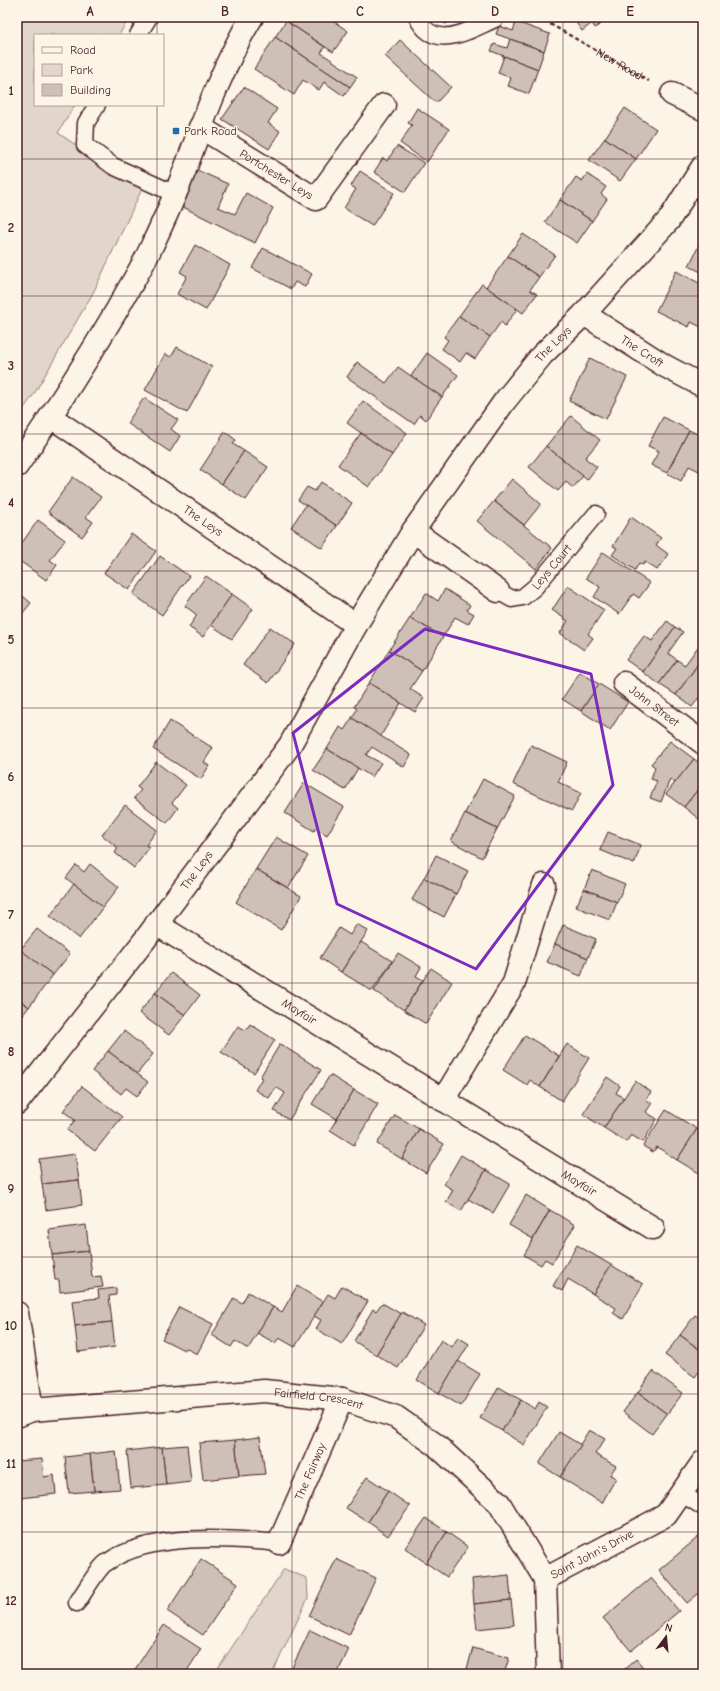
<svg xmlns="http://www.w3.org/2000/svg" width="720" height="1691" font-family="'Comic Neue',sans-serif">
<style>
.green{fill:#e2d5ca;stroke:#967a7a}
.building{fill:#cfc0b7;stroke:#4a1f2b}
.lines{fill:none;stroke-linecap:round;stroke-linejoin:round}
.service-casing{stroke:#4a1f2b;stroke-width:19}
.minor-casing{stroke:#4a1f2b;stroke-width:25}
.secondary-casing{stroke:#4a1f2b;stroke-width:25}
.path{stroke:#4a1f2b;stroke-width:2.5;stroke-dasharray:4 3;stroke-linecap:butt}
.service{stroke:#fcf5e5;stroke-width:16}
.minor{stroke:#fcf5e5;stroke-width:22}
.secondary{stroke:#fcf5e5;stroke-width:22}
.marked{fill:none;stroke:#7b2cbf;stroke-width:3;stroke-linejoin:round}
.grid{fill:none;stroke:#4a1f2b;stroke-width:1;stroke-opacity:0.55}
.poi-dot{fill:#1f6fb2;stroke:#fcf5e5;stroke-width:1.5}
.labels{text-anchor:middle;stroke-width:3;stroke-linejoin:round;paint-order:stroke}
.street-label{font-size:12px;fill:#4a1f2b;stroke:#fcf5e5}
.poi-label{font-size:12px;fill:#4a1f2b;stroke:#fcf5e5;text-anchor:start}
.neatline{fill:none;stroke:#4a1f2b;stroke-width:1.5}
.grid-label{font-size:13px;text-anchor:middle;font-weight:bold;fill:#4a1f2b}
</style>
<rect width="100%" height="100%" fill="#fcf5e5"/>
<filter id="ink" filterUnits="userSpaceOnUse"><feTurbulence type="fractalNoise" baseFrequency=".025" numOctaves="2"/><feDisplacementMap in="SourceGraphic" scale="8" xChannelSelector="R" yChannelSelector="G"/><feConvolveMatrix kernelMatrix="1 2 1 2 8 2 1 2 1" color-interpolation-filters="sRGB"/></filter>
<g filter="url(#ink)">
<g class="green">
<path d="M17,17h113l-11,18h-84v70h40l-17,28 84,56 -49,104 -59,101 -17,24z"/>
<path d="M284,1569l23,9 1,20 -36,76h-58z"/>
</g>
<g class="building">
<path d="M289,17h38l21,14 -15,21 -47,-31z"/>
<path d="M441,17h17l-13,7z"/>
<path d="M572,17h38l-15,11 -3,-5 -10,8z"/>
<path d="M286,21l39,26 -4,6 36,24 -7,10 -75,-50z"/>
<path d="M516,22l34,12 -6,17 -48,-17 3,-8 14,5z"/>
<path d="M275,37l75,50 -6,9 -20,-14 -5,8 -16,-10 -9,15 -40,-26z"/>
<path d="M510,39l34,12 -6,18 -47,-18 3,-7 13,4z"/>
<path d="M400,40l51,47 -15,16 -51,-47z"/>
<path d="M504,56l34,13 -9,25 -21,-8 3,-8 -13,-5z"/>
<path d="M244,87l33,22 -9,14 12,8 -11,18 -47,-30z"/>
<path d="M417,108l32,21 -22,33 -27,-19 12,-18 -4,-2z"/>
<path d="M625,108l31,21 -20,30 -31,-21z"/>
<path d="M605,138l31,21 -16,22 -31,-21z"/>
<path d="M397,146l27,17 -19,29 -31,-20 9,-14 4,3z"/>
<path d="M197,170l31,14 -10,23 17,7 11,-21 27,15 -18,35 -74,-37z"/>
<path d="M360,171l34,22 -22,33 -28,-18 12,-19 -5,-3z"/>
<path d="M587,174l19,13 -5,7 6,5 -15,22 -32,-21 16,-23 6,4z"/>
<path d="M560,200l32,21 -15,22 -32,-21z"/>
<path d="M523,234l32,21 -16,22 -31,-21z"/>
<path d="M701,241l2,1v31l-14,-7z"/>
<path d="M195,245l35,20 -24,45 -29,-16 10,-18 -7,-4z"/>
<path d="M263,248l49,26 -7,13 -10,-5 -4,7 -39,-21z"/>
<path d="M508,256l31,21 -9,13 7,4 -14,19 -37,-26z"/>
<path d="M676,271l27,14v43l-12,-6 -2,5 -33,-16z"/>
<path d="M482,284l35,25 -12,17 -4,-4 -11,15 -31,-21z"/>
<path d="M459,316l31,21 -15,22 -9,-6 -6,9 -18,-13 6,-9 -4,-3z"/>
<path d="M177,347l35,20 -25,46 -42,-23 20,-36 6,3z"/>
<path d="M427,353l31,22 -16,22 -31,-21z"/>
<path d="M590,358l37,19 -21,42 -37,-18z"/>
<path d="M357,362l29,21 12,-16 44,30 -16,23 -6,-5 -6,9 -67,-47z"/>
<path d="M144,398l34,22 -7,9 9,7 -10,16 -43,-29z"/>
<path d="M363,401l44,32 -15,22 -45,-32z"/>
<path d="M571,416l29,24 -15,18 12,9 -10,13 -41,-34z"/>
<path d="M663,417l26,13 -22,43 -16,-8 8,-14 -11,-5z"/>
<path d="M689,430l14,7v30l-2,5 -12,-6 -8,15 -14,-8z"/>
<path d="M225,432l11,8 -3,4 11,7 -22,33 -22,-14z"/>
<path d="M361,433l31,22 -23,32 -31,-22z"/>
<path d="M546,446l37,30 -10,12 -7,-6 -8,9 -29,-24z"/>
<path d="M244,451l24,16 -22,33 -24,-16z"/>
<path d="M73,477l28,20 -15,20 7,5 -11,15 -34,-25z"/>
<path d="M512,479l29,25 -17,21 -30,-24z"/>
<path d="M321,482l31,21 -15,23 -39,-26 9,-13 8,4z"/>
<path d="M494,501l58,47 -16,21 -59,-48z"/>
<path d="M306,505l31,21 -15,22 -31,-21z"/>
<path d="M631,517l30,21 -5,7 12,9 -11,16 -12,-8 -2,3 -4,-2 -4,7 -23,-15 5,-7 -4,-2z"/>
<path d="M38,520l27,20 -15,20 7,5 -11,15 -29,-21v-9z"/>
<path d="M131,534l25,17 -27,39 -25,-17z"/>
<path d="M603,552l47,31 -11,15 -6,-4 -14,20 -25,-17 6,-10 -14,-9z"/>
<path d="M160,556l29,20 -27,39 -29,-21z"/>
<path d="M206,576l26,18 -29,43 -14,-10 8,-12 -12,-9z"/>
<path d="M568,586l36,24 -16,24 5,4 -9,12 -24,-17 8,-12 -16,-11z"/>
<path d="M445,589l25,16 -3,5 7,4 -6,10 -13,-7 -12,20 -33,-19 16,-25 12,8z"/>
<path d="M17,591l14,12 -14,17z"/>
<path d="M232,594l21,15 -21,30 -21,-14z"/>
<path d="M410,618l33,19 -21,34 -33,-21z"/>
<path d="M667,621l8,6 -32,45 -17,-12 18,-24 8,5z"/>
<path d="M270,627l25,17 -27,39 -25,-18z"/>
<path d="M675,627l8,5 -15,21 9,7 -18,24 -16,-12z"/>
<path d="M700,644l3,3v10l-27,38 -17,-11 18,-24 8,5z"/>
<path d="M389,650l33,21 -12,18 14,9 -9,14 -46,-29z"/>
<path d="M703,657v17l-2,3 2,2v13l-11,15 -16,-12z"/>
<path d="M580,672l19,12 -18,27 -19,-12z"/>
<path d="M369,683l32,20 -21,34 -28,-19 5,-9 -3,-2z"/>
<path d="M599,684l29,18 -18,28 -29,-19z"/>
<path d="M352,718l59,37 -7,12 -32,-20 -6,8 15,8 -9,14 -45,-28 13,-22 4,3z"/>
<path d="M170,721l43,27 -9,14 5,4 -8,13 -48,-30z"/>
<path d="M670,741l24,18 -19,24 -5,-4 -9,23 -11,-4 7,-17 -6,-2 4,-12 -4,-3z"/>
<path d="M531,745l36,17 -9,20 23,11 -9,18 -59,-27z"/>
<path d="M327,749l31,19 -13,22 -32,-20z"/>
<path d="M694,759l9,7v17l-19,24 -18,-13z"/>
<path d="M156,762l30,23 -14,18 6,5 -11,15 -33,-25 7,-8 -4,-3z"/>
<path d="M483,779l32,17 -18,33 -32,-16z"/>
<path d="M304,783l40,24 -17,28 -11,-7 -2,3 -29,-18z"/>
<path d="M703,783v34l-3,3 -16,-13z"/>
<path d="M125,805l32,25 -11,15 3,3 -15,20 -19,-15 3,-5 -16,-13z"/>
<path d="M465,813l32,16 -15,29 -31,-17z"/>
<path d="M608,832l33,13 -7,19 -34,-14z"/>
<path d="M276,837l32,19 -20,32 -32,-19z"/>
<path d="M436,855l32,16 -12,23 -32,-16z"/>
<path d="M90,864l29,23 -16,20 -37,-29 10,-13 8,7z"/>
<path d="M256,869l45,27 -20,34 -45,-28z"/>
<path d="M592,870l33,14 -8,18 -33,-13z"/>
<path d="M424,878l32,16 -12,23 -32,-17z"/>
<path d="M74,884l29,23 -24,32 -29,-23z"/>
<path d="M584,889l33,13 -7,18 -34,-13z"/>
<path d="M357,924l11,7 -27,41 -21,-14 19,-30 11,7z"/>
<path d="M563,925l33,14 -8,19 -33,-14z"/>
<path d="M37,929l33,25 -17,21 -33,-25z"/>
<path d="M361,942l31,19 -20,30 -31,-19z"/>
<path d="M555,944l33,14 -7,18 -34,-14z"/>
<path d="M17,947l36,28 -24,32 -12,-9z"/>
<path d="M398,953l23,14 -5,9 7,4 -19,30 -30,-19z"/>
<path d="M431,968l21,14 -26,42 -22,-14z"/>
<path d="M171,973l29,22 -15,20 -30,-22z"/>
<path d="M155,993l30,22 -16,20 -30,-22z"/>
<path d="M17,998l12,9 -12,15z"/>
<path d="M250,1024l25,16 -21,33 -33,-21 17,-26 8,4z"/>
<path d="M124,1031l29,23 -16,20 -29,-23z"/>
<path d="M525,1035l34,21 -19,31 -10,-7 -3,5 -24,-15z"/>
<path d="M280,1044l41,26 -32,50 -15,-9 11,-18 -9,-6 -7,11 -14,-8 7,-12 -2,-1z"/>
<path d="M567,1044l22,14 -27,43 -22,-14z"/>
<path d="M108,1051l40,31 -11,14 -11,-8 -5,6 -29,-23z"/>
<path d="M330,1075l24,15 -17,29 -25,-15z"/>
<path d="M607,1077l13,9 -4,7 8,5 -20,30 -21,-14z"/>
<path d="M635,1081l16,11 -5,8 6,3 -6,9 11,7 -14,23 -12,-7 -5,7 -22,-14z"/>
<path d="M82,1086l40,31 -27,34 -28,-21 8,-10 -12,-9z"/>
<path d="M354,1090l24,14 -24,41 -24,-15z"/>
<path d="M666,1110l31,19 -20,31 -20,-13 -4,5 -10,-6z"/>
<path d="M395,1115l24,14 -17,30 -25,-15z"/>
<path d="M419,1129l25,15 -18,29 -24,-14z"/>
<path d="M697,1129l6,4v34l-4,6 -22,-13z"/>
<path d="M75,1154l4,26 -37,4 -3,-25z"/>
<path d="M461,1155l25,15 -25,41 -15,-9 7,-12 -9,-6z"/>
<path d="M486,1170l24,14 -17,29 -25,-14z"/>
<path d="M79,1180l3,25 -36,5 -4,-26z"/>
<path d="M526,1195l24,15 -17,29 -24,-14z"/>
<path d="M550,1210l25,15 -23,38 -7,-4 -4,6 -17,-10z"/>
<path d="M86,1225l3,26 -37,4 -3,-25z"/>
<path d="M577,1245l34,20 -18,29 -25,-15 -6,12 -9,-5z"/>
<path d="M89,1251l3,26 9,-1 2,11 -43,5 -1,-12h-4l-3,-25z"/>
<path d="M611,1265l32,19 -20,35 -10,-6 3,-5 -23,-14z"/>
<path d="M297,1286l26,16 -28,45 -16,-9 -4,5 -18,-10 16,-26 9,5z"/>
<path d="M342,1286l26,15 -26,43 -26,-15 5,-9 -7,-4 14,-22 7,4z"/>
<path d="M116,1288v7l-7,1 3,26 -37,4 -3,-25 27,-3 -1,-8z"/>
<path d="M248,1292l25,15 -25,42 -13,-8 -4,6 -19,-12 22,-37 8,5z"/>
<path d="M382,1303l19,11 -25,41 -22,-14 19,-32 3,2z"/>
<path d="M179,1307l34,17 -16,30 -11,-6 -2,2 -22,-11z"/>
<path d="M402,1312l22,13 -26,43 -22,-13z"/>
<path d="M695,1315l8,5v32l-23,-17z"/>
<path d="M112,1322l3,25 -37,5 -3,-26z"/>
<path d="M680,1335l23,17v14l-8,11 -30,-22z"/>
<path d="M458,1337l11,7 -30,49 -22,-13 24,-40 11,7z"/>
<path d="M458,1361l22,13 -19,32 -22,-13z"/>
<path d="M653,1371l30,22 -16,21 -29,-22z"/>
<path d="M499,1387l22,13 -19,31 -22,-13z"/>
<path d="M638,1392l29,22 -15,20 -29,-22z"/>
<path d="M521,1400l14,9 4,-7 8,5 -23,38 -22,-14z"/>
<path d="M589,1430l16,9 -10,15 21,12 -6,9 6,3 -14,25 -42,-26z"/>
<path d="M559,1432l22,13 -21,32 -21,-13z"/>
<path d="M260,1437l5,37 -26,2 -4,-36z"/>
<path d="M235,1440l4,36 -36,4 -4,-37z"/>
<path d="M187,1445l4,37 -25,3 -4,-38z"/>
<path d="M162,1447l4,38 -35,3 -4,-37z"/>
<path d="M116,1451l4,38 -26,2 -4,-37z"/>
<path d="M90,1454l4,37 -25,2 -4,-36z"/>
<path d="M42,1459l2,18 10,-2 2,19 -36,4 -3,-37z"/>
<path d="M17,1463l3,35 -3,1z"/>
<path d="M367,1477l21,14 -20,31 -22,-14z"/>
<path d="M388,1491l22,15 -22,30 -20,-14z"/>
<path d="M426,1518l21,14 -21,31 -21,-15z"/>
<path d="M447,1532l21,15 -21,30 -21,-14z"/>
<path d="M703,1533v57l-16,13 -28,-33z"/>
<path d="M201,1559l37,24 -35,52 -36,-24z"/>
<path d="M336,1559l40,19 -27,57 -40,-19z"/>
<path d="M509,1575l2,25 -37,4 -2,-25z"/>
<path d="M651,1578l28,33 -48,40 -28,-33z"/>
<path d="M511,1600l3,25 -37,4 -3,-25z"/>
<path d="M164,1625l37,24 -16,25h-53z"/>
<path d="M310,1630l39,19 -12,25h-48z"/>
<path d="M473,1648l36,10 -5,16h-31l-7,-2z"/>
<path d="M636,1659l13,15h-30z"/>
</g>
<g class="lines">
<g class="service-casing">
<g id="service">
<path d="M417,17c17,36 52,13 78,2"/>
<path d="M138,35l11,-18"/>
<path d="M97,105l-11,18 -1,22 28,21 62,28"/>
<path id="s2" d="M498,591l14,8 11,-2 12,-10 61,-73"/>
<path d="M681,1493l22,14"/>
<path d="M77,1603c6,-9 21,-35 29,-40 44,-31 122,-25 173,-20"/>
</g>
</g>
<g class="minor-casing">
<g id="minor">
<path d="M672,94l31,15"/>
<path id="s3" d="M200,127l116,72 68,-94"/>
<path id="s4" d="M584,314l81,52 38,20"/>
<path id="s5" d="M51,417l305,208"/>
<path d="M413,531l85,60"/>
<path id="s6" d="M624,683l79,60"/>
<path id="s7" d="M156,924l497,304"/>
<path d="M443,1100l71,-117 30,-98"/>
<path id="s8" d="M17,1103l127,-162 146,-196 66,-120 57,-94 91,-129 38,-47 42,-41 85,-94 34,-54"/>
<path d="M17,1313l15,97"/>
<path id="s9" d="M17,1416l15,-6 232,-19 78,8 54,18 40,28 63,58 46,76 3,95"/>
<path id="s10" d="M279,1543l63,-144"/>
<path id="s11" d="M545,1579l121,-64 37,-53"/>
</g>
</g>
<g class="secondary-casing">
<path id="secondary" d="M17,466c36,-52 69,-104 101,-158 10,-19 22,-37 31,-56 11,-23 22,-47 32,-72 21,-55 40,-112 71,-163"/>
</g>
<path class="path" id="s1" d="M538,17l111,64"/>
<use href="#service" class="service"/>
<use href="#minor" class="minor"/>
<use href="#secondary" class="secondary"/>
</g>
</g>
<path class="marked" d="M425,629l166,45 22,111 -137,184 -139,-65 -44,-171z"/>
<path class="grid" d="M157,17v18M292,17v1657M428,17v1657M563,17v1657M157,105v1569M17,159h686M17,296h686M17,434h686M17,571h686M17,708h686M17,846h686M17,983h686M17,1120h686M17,1257h686M17,1394h686M17,1532h686"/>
<rect class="poi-dot" x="172" y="127" width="8" height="8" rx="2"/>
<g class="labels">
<g class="street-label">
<text dy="4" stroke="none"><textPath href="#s1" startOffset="94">New Road</textPath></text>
<text dy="4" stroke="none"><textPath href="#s3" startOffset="90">Portchester Leys</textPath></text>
<text dy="4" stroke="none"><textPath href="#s8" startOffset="931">The Leys</textPath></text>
<text dy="4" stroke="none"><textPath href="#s4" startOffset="69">The Croft</textPath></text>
<text dy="4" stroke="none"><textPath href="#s5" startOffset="184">The Leys</textPath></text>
<text dy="4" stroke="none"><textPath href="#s2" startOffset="69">Leys Court</textPath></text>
<text dy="4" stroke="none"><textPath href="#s6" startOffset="38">John Street</textPath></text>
<text dy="4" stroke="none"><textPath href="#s8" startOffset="294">The Leys</textPath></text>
<text dy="4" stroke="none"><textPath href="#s7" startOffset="168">Mayfair</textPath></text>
<text dy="4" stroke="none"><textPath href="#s7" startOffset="496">Mayfair</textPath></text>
<text dy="4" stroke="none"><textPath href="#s9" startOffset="304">Fairfield Crescent</textPath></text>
<text dy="4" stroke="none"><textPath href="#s10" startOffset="78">The Fairway</textPath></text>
<text dy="4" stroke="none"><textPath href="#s11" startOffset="53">Saint John's Drive</textPath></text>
</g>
<g class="poi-label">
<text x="184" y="135">Park Road</text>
</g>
</g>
<rect width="720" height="1691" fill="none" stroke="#fcf5e5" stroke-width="44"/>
<rect x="34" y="34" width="130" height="72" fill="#fcf5e5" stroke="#b59f9b"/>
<rect x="42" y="47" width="20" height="6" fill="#fcf5e5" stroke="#b59f9b"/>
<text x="70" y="54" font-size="12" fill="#4a1f2b">Road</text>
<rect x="42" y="64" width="20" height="12" fill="#e2d5ca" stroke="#b59f9b"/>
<text x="70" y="74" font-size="12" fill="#4a1f2b">Park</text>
<rect x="42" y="84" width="20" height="12" fill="#cfc0b7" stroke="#b59f9b"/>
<text x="70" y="94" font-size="12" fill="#4a1f2b">Building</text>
<g transform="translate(666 1637) rotate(16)" stroke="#fcf5e5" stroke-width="3" paint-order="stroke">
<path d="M0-3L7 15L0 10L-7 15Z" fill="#4a1f2b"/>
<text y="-6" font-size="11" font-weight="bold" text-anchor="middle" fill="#4a1f2b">N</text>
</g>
<rect x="22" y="22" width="676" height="1647" class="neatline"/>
<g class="grid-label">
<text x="90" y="16">A</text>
<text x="225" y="16">B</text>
<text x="360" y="16">C</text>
<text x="495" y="16">D</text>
<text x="630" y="16">E</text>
<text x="11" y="95">1</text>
<text x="11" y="232">2</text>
<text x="11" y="370">3</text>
<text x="11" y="507">4</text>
<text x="11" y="644">5</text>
<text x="11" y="781">6</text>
<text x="11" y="919">7</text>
<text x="11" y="1056">8</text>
<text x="11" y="1193">9</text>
<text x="11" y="1330">10</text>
<text x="11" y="1468">11</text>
<text x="11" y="1605">12</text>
</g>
</svg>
